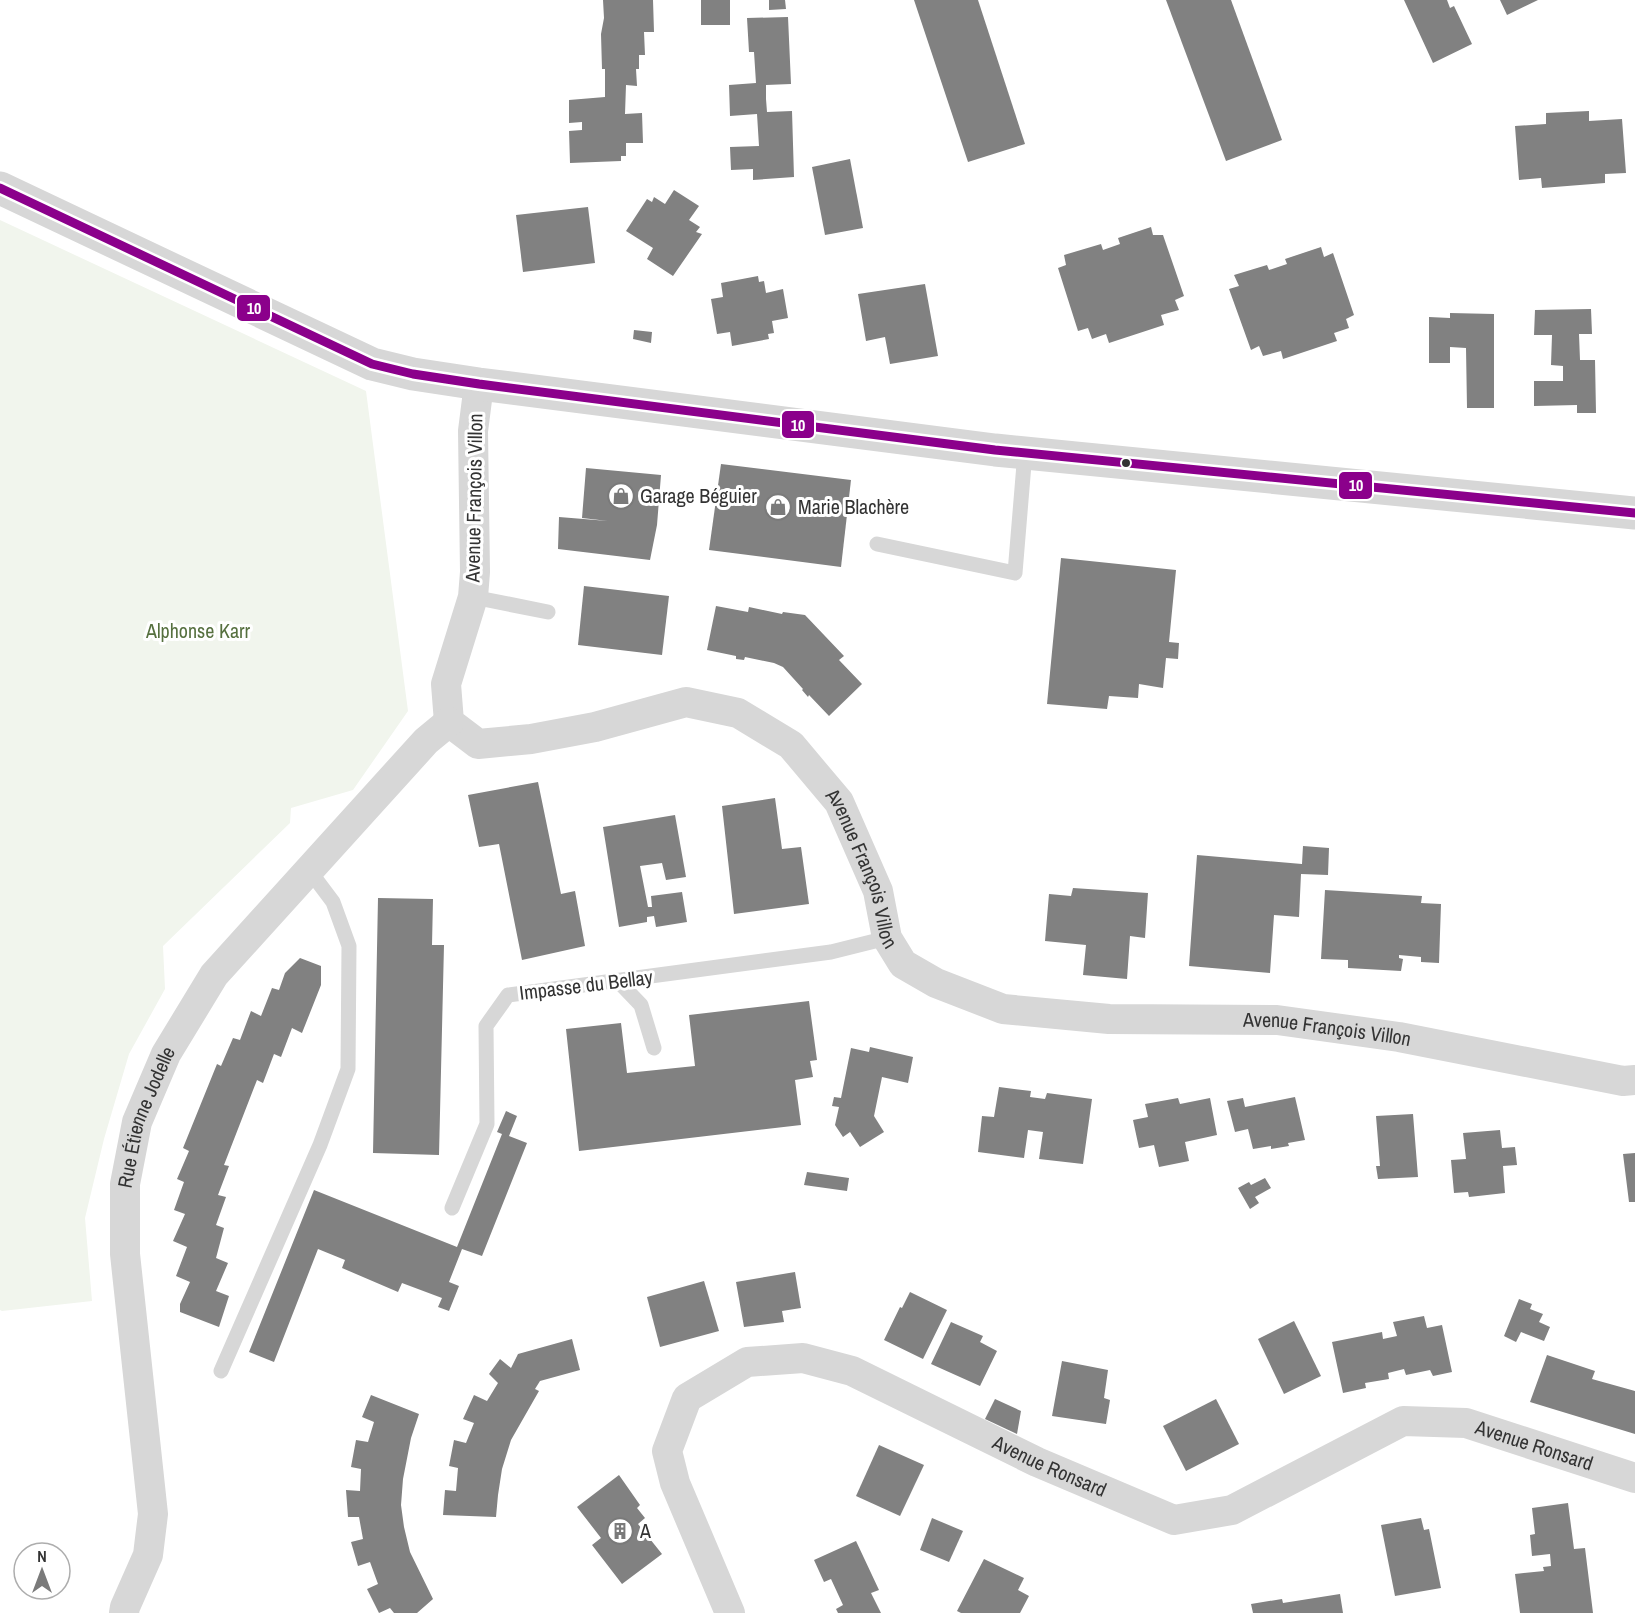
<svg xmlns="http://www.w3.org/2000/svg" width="1635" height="1613" font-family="'Archivo Narrow',sans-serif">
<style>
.green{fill:#f1f5ed}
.building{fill:#818181}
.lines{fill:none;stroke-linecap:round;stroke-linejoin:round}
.service{stroke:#d7d7d7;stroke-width:15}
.minor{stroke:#d7d7d7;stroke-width:30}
.tertiary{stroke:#d7d7d7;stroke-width:33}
.bus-1-casing{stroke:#fff;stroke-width:14}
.bus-1{stroke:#8b008b;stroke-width:9}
.bus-dot{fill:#333;stroke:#fff;stroke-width:2}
.labels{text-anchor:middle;stroke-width:6;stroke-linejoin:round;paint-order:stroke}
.poi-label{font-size:20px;fill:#333;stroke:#fff;text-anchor:start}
.street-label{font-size:20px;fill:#333;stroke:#fff}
.park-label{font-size:20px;fill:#56703f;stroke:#fff}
.line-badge{stroke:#fff;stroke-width:2}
.badge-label{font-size:16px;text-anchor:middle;font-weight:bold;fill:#fff}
</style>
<rect width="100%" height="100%" fill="#fff"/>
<path class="green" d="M0,220l366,171 42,320 -55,79 -62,18 -1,15 -127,123 2,43 -36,65 -25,85 -19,79 7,83 -90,10 -2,-1z"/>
<g class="building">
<path d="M603,0h50l1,32h-10l1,23h-6v14h-3l1,17 -11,-1 -1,29 17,-1 1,30h-17v13h-5v5l-51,2 -1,-32 13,-1v-8l-13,1v-23l36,-3v-28h-3l-1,-35 3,-16z"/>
<rect x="701" y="0" width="29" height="25"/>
<path d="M769,0h16l1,9 -17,1z"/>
<path d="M914,0h64l47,144 -57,18z"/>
<path d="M1166,0h65l51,140 -56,21z"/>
<path d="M1404,0h43l3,8 4,-2 18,38 -39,19z"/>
<path d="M1500,0h38l-31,15z"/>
<path d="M788,17l3,67 -25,1v14l1,13 25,-1 2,66 -41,3v-11l-22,1 -1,-23 29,-1 -2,-32 -27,2 -1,-31 27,-2 -2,-31h-5l-2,-34z"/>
<path d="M1589,111v10l33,-2 4,54 -21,1v9l-63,5 -1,-10 -22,2 -4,-54 31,-2v-11z"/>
<path d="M850,159l13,69 -38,7 -13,-68z"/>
<path d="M674,190l25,16 -10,14 11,7 -4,5 6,2 -29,42 -26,-17 6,-11 -27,-17 21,-32 5,3 2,-5 11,7z"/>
<path d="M588,207l7,56 -72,9 -7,-57z"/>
<path d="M1151,227l2,8h10l21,61 -9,4 4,10 -18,5 3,10 -55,18 -3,-9 -14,5 -4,-11 -10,3 -20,-63 8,-3 -2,-10 37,-11 2,6 17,-6 -2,-6z"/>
<path d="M1321,247l3,10 9,-4 21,62 -8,4 3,9 -15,5 3,8 -54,18 -2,-8 -18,5 -4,-10 -8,4 -22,-61 10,-3 -5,-11 33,-10 2,5 18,-6 -2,-5z"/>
<path d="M758,276l1,6 5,-1 2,12 17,-4 5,29 -16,3 2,12 -6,1 1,5 -37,7 -2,-14 -13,2 -6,-35 12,-2 -2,-14z"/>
<path d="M925,284l13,72 -48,8 -5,-27 -19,4 -8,-47z"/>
<path d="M1591,309l1,25h-13l1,26h15l1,53h-19v-8l-43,1v-25h29v-15l-12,-1 1,-30h-18l1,-25z"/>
<path d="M1450,313l44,1v94h-27l-1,-60 -16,-1v16h-21v-46l21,1z"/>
<path d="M634,330l18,2 -1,11 -18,-4z"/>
<path d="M721,464l130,16 -10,87 -132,-17z"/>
<path d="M586,468l75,7 -4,50 -7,35 -92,-11 1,-32 49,4 -26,-3z"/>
<path d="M1061,558l115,12 -7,72 10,1 -1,16 -12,-1 -3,30 -24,-4 -1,14 -29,-2 -2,13 -60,-5z"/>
<path d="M584,586l85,10 -7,59 -84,-10z"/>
<path d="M716,606l32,6 1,-5 33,7 1,-2 22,3 39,41 -5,4 23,24 -33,32 -20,-21 -1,2 -6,-7 1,-1 -20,-22 -9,-4 -29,-6 -1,3 -8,-1v-3l-29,-6z"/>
<path d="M538,782l23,112 14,-3 10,55 -63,14 -23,-116 -20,3 -11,-52z"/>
<path d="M775,798l7,51 19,-2 8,57 -75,10 -12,-108z"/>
<path d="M675,815l11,62 -20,3 -4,-17 -22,3 8,41h4l-1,-11 31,-4 5,30 -31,5 -2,-11 -7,1v5l-28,5 -16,-100z"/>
<path d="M1303,846l26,2 -1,27 -27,-1 -2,43 -25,-2 -4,58 -81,-7 8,-111 105,9z"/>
<path d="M1073,888l75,5 -3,45 -15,-2 -3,43 -44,-4 3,-30 -41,-4 4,-47 22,2z"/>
<path d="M1325,890l97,6 -1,7 20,1 -2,59 -18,-1v-5l-22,-2v3l4,1 -2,12 -53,-3v-8l-27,-1z"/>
<path d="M378,898l55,1 -1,46h12l-5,210 -66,-2z"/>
<path d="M300,958l21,8v19l-19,48 -10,-5 -11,29 -7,-3 -11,29 -6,-3 -33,85 5,1 -11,29 8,2 -10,28 8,3 -8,30 12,5 -12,28 13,5 -10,31 -39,-15v-8l10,-22 -14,-6 11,-29 -14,-6 12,-27 -11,-4 10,-28 -7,-3 12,-28 -6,-3 34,-84 4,2 12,-28 7,2 11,-29 10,5 11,-28 7,2 6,-17z"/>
<path d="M809,1001l8,59 -7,1 3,16 -18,3 6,45 -222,26 -13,-122 55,-6 6,50 68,-7 -6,-51z"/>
<path d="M870,1047l43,10 -5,26 -26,-6 -8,39 10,16 -24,15 -10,-15 -7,5 -8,-12 4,-18 -7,-1 2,-9 7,1 10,-50 18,4z"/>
<path d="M999,1087l32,4 -1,6 15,2 2,-6 45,6 -9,65 -44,-5 4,-27 -15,-2 -4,28 -46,-6 4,-36 12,1z"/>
<path d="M1295,1097l10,43 -17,3 1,3 -18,3v-3l-18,3 -5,-20 -13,3 -8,-31 16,-3 2,9z"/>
<path d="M1178,1098l2,6 30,-6 7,37 -32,7 4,19 -30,6 -5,-22 -15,3 -6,-28 15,-3 -3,-13z"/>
<path d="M506,1111l11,5 -8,20 18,7 -45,113 -20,-7 -13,33 10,4 -10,25 -11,-4 4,-9 -40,-15 -4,9 -56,-24 3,-8 -27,-11 -44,113 -25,-10 65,-162 143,57 45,-113 -5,-2z"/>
<path d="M1413,1114l5,63 -40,2 -2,-13h4l-4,-50z"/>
<path d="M1500,1130l2,18 13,-1 2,18 -14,1 2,27 -36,4 -1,-5 -14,1 -3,-33 15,-1 -3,-26z"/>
<path d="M1635,1153v49h-6l-6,-48z"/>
<path d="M807,1172l42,6 -2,13 -43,-6z"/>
<path d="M1265,1178l6,10 -16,9 4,6 -9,6 -12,-21 11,-6 2,3z"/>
<path d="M795,1272l6,36 -19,3 2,11 -40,5 -8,-45z"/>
<path d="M704,1281l15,50 -59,16 -13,-50z"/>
<path d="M910,1292l37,18 -24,49 -39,-19 16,-33 2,1z"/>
<path d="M1519,1299l13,5 -2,5 13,5 -4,8 11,5 -6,14 -23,-9 -5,10 -12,-6z"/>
<path d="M1424,1316l3,12 15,-3 10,47 -19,4 -3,-6 -24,5 -2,-6 -16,4 1,6 -24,4 1,5 -23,5 -11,-51 50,-10 1,7 14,-3 -4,-14z"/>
<path d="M1294,1321l27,55 -37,18 -26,-55z"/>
<path d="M951,1322l32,14 -3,6 17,9 -17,35 -49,-22z"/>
<path d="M572,1339l8,31 -40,11 -5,8 4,2 -28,49 -9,29 -4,26 -2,22 -53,-2 2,-25 11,1 2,-23 -9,-2 5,-26 12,3 8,-20 -11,-4 11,-24 13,6 11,-18 -9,-9 11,-15 11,9 7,-14z"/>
<path d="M1547,1355l48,16 -3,8 43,12v43l-105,-32z"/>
<path d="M1062,1361l46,9 -4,28 6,2 -4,24 -54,-8z"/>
<path d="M371,1395l48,19 -8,24 -8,41 -2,26 3,22 6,25 23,47 -16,14h-23l-4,-5 -11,5 -12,-24 11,-5 -8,-22 -12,4 -7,-24 12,-3 -4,-22h-11l-2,-27 14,1 1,-22 -10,-2 5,-27 12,2 6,-20 -12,-5z"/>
<path d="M995,1399l26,12 -4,23 -32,-15z"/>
<path d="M1216,1399l23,45 -53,27 -23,-45z"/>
<path d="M879,1445l45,20 -24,51 -44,-20z"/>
<path d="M619,1475l21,30 -3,3 8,10 -7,6 24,30 -40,30 -30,-39 9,-7 -24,-31z"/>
<path d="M1568,1503l6,46 11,-1 8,65h-73l-5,-39 29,-3 -1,-4 8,-1 -1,-12 -18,2 -2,-21 5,-1 -3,-26z"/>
<path d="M932,1518l31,13 -14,31 -29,-12z"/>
<path d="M1421,1518l3,12 5,-1 12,59 -46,8 -14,-71z"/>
<path d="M856,1541l23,49 -8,3 10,20h-43l-2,-4 7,-4 -12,-26 -7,3 -10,-22z"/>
<path d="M984,1559l40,19 -6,12 11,6 -9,17h-59l-4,-2z"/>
<path d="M1340,1594l3,19h-90l-2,-9 31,-5 1,4z"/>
</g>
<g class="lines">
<g class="service">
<path d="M877,544l138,29 10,-121"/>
<path d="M473,597l75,15"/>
<path d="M618,981l23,24 13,43"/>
<path d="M452,1208l35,-84 -1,-98 22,-31 323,-43 56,-14"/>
<path d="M221,1371l99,-226 28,-76 1,-123 -16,-44 -24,-32"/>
</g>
<g class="minor">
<path id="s1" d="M479,384l-6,47 2,141 -2,25 -27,87 3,38 29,22 53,-5 64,-12 91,-25 52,11 53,32 48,57 39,89 9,47 16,26 33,19 67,26 106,10 168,1 122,17 224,44 12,-1"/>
<path id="s2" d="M124,1613l1,-6 23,-52 5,-41 -28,-260v-70l12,-62 29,-68 48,-79 212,-234 23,-19"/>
<path id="s3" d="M730,1613l-55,-130 -8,-32 20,-53 60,-36 56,-4 49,13 185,91 137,58 58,-10 171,-89 63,2 169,55"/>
</g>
<path class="tertiary" d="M0,188l372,176 41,10 66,10 516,66 640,63"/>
<g class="bus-1-casing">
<path id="bus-1" d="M0,188l372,176 41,10 66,10 516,66 640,63"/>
</g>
<use href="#bus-1" class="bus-1"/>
</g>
<defs>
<g id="shop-ring" transform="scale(1.35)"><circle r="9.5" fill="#fff" stroke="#7a7a7a" stroke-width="1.5"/><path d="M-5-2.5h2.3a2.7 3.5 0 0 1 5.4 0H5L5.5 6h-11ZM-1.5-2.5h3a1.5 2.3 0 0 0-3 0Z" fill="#7a7a7a"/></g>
<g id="building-ring" transform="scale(1.35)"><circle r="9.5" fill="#fff" stroke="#7a7a7a" stroke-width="1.5"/><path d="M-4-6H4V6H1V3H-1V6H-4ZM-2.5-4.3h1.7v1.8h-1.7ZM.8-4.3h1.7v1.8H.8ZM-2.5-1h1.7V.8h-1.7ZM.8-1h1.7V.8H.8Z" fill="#7a7a7a"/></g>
</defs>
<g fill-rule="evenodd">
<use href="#shop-ring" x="621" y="496"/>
<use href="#shop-ring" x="778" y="507"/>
<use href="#building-ring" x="620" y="1531"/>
</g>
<circle class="bus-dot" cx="1126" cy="463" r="5"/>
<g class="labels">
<g class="poi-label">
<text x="640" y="503">Garage Béguier</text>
<text x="798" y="514">Marie Blachère</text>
<text x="640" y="1538">A</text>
</g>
<g class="street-label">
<text transform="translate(474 498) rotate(-89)" y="7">Avenue François Villon</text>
<text dy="7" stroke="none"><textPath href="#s1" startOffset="852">Avenue François Villon</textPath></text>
<text transform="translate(586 985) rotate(-7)" y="7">Impasse du Bellay</text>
<text dy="7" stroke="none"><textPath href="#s1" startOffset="1392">Avenue François Villon</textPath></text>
<text dy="7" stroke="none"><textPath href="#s2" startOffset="506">Rue Étienne Jodelle</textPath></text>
<text dy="7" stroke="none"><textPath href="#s3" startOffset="1149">Avenue Ronsard</textPath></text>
<text dy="7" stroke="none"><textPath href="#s3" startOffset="627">Avenue Ronsard</textPath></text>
</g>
<g class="park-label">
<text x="198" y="638">Alphonse Karr</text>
</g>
</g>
<g class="line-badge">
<rect x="236" y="294" width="35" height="28" rx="6" fill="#8b008b"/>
<rect x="781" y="410" width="34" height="29" rx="6" fill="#8b008b"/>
<rect x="1338" y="471" width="35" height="29" rx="6" fill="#8b008b"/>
</g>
<g class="badge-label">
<text x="254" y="314">10</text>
<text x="798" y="431">10</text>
<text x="1356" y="491">10</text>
</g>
<g transform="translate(42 1571)"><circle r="28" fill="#ffffff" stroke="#adadad" stroke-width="1.5"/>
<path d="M0-4.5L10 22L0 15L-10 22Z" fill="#7a7a7a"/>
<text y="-9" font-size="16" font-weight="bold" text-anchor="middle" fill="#333333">N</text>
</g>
</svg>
